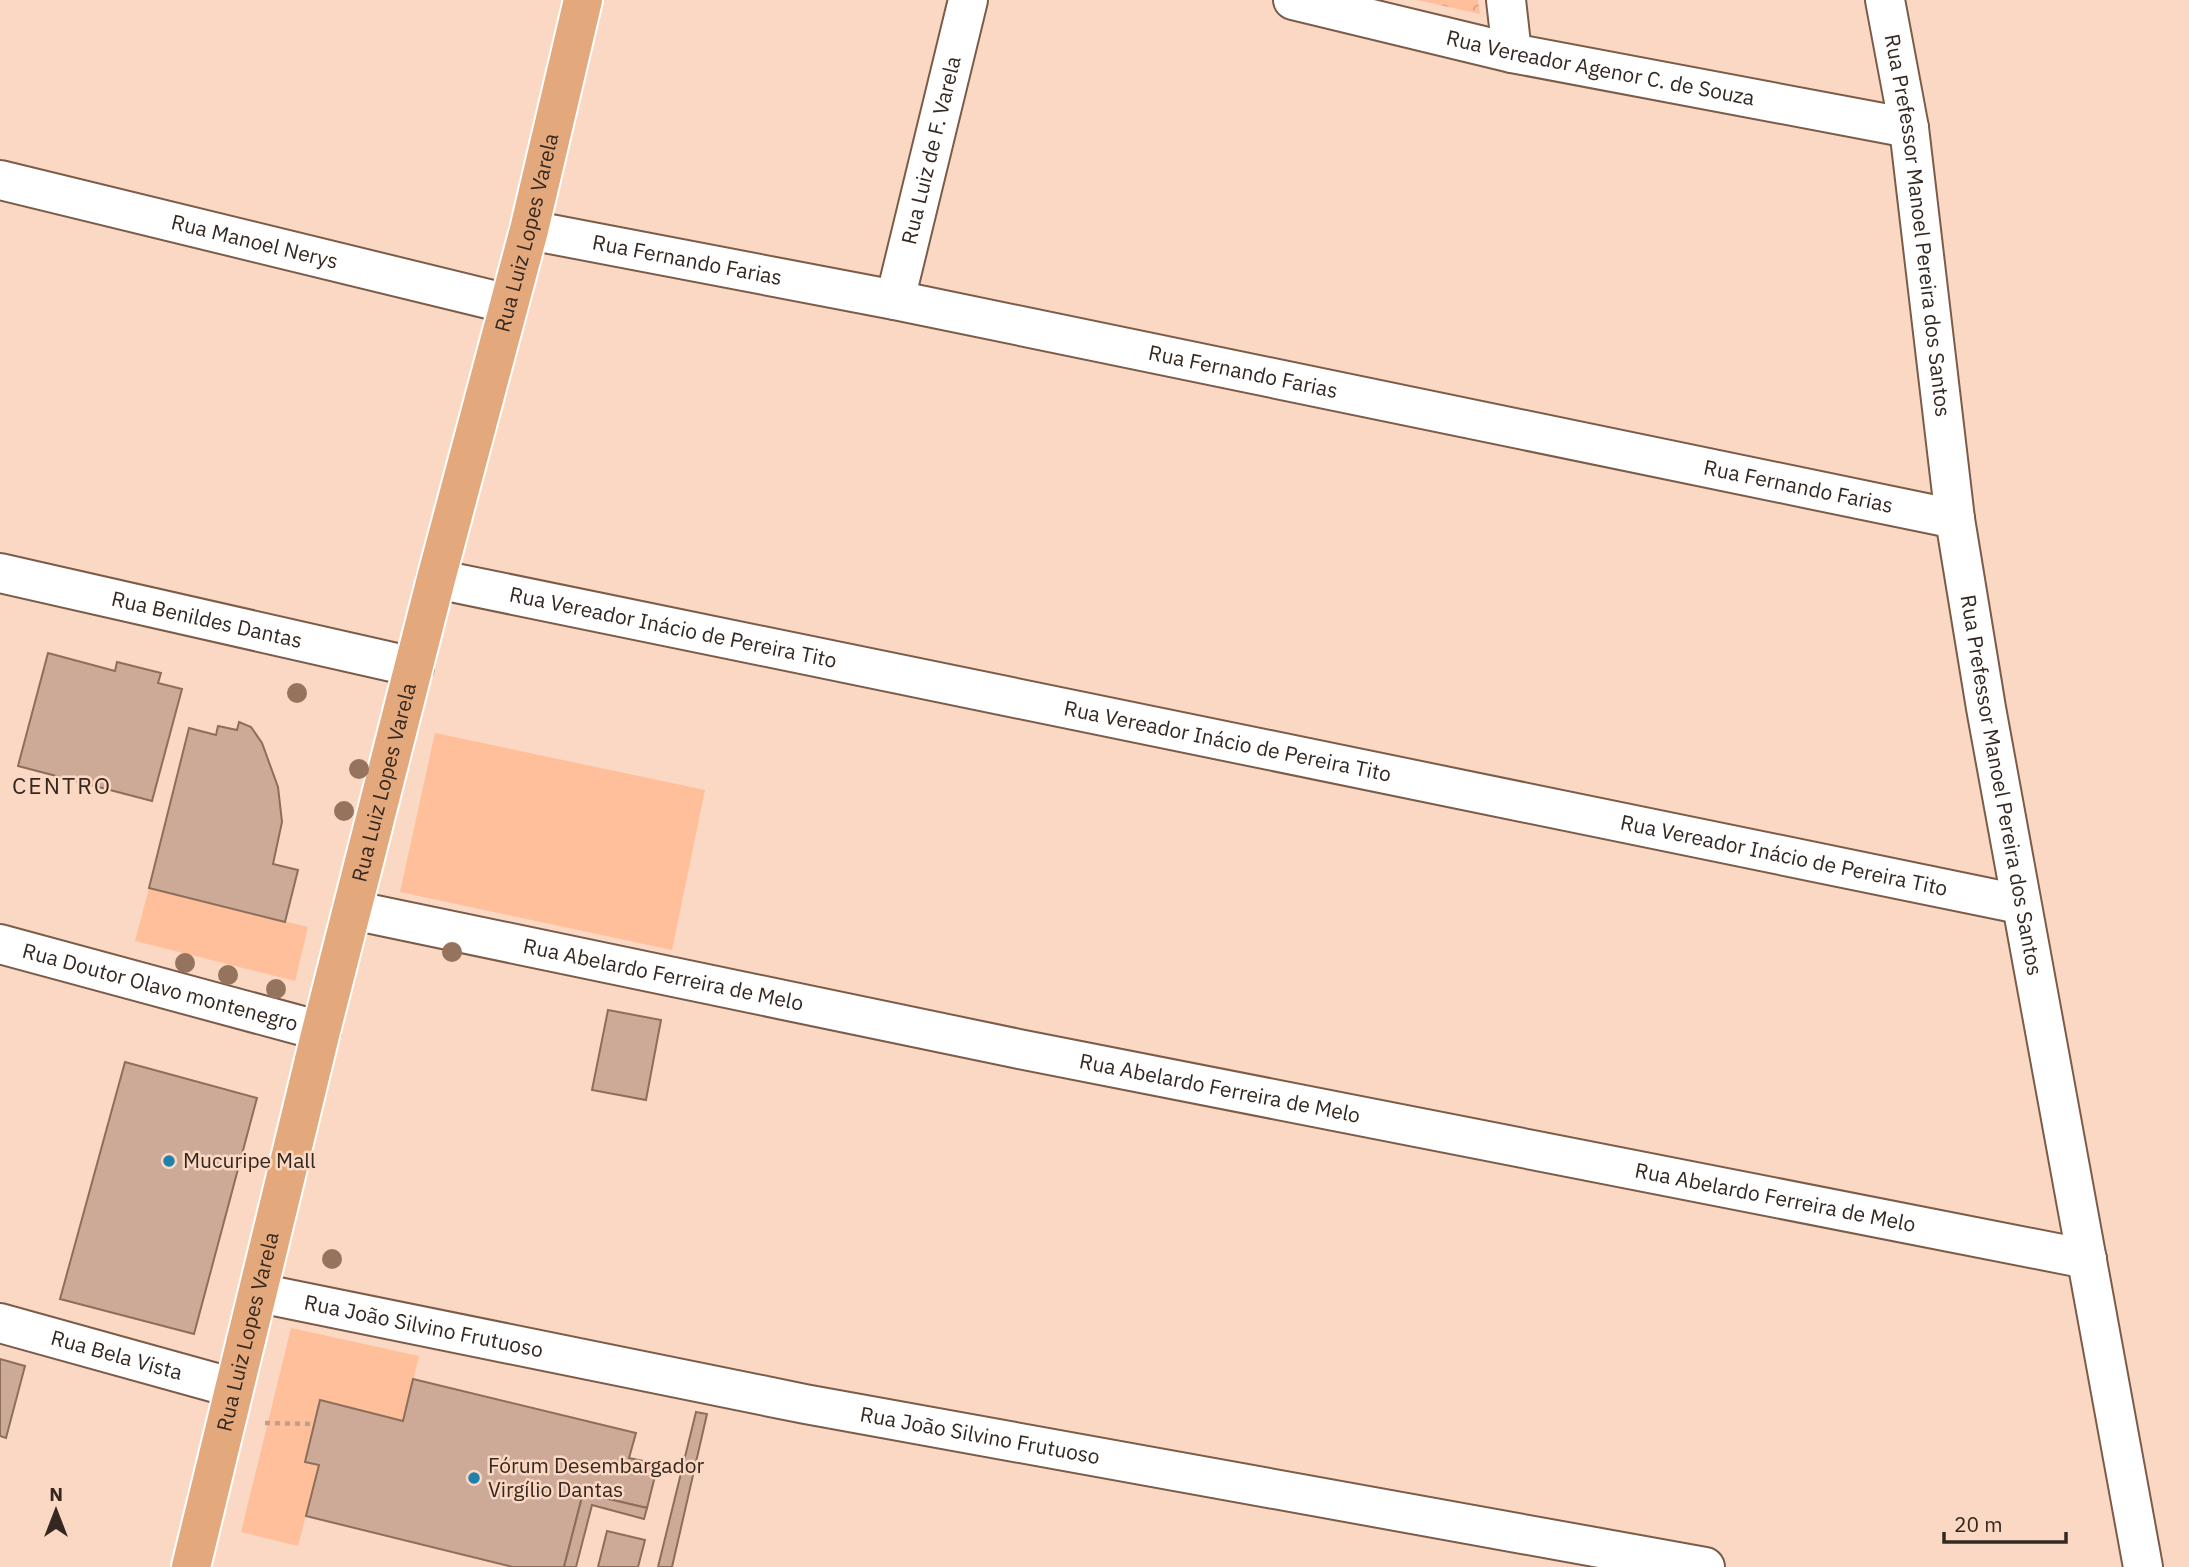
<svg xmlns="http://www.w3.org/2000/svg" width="2189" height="1567" font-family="'IBM Plex Sans',sans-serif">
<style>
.grass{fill:#febf9a}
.park{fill:url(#park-crowns)}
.building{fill:#ccaa97;stroke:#8d6e5b;stroke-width:2}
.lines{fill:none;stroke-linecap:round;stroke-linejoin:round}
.minor-casing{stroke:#7a5c4a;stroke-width:42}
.major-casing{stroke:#fff;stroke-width:42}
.path{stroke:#bda190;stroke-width:4.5;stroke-dasharray:5 5;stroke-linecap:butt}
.minor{stroke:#fff;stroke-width:38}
.major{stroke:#e3a87c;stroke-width:38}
.tree{fill:#95735d}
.poi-dot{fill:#1e82ad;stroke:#fbd8c3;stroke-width:2.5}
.labels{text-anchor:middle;stroke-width:5;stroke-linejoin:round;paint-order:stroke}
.street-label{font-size:21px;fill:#352820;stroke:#fbd8c3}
.poi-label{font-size:21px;fill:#352820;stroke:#fbd8c3;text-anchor:start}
.neighbourhood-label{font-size:23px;letter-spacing:2px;fill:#352820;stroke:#fbd8c3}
</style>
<defs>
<pattern id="park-crowns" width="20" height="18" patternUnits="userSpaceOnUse" patternTransform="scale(1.75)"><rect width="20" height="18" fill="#febf9a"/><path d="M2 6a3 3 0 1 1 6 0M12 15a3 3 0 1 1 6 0" fill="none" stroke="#daa484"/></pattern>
</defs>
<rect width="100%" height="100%" fill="#fbd8c3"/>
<g class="grass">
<path d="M435,733l270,57 -33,160 -272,-58z"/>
<path d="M149,888l159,39 -13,54 -160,-40z"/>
<path d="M291,1328l128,28 -16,65 -83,-20 -15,60 14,4 -21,81 -57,-14z"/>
</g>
<path class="park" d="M1417,0h61l2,14z"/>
<g class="building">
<path d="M48,653l67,18 2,-9 44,11 -3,10 24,6 -30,112 -134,-35z"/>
<path d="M239,722l12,5 11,16 16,44 4,35 -9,42 25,6 -13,52 -136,-34 40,-160 27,7 2,-9 19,4z"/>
<path d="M608,1010l53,10 -15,80 -54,-10z"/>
<path d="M125,1062l132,36 -63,236 -134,-35z"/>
<path d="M0,1359l25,7 -19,72 -6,-2z"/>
<path d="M413,1379l223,54 -7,25 29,6 -11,44 -64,-15 -19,74h-51l-207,-51 13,-51 -14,-3 15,-62 83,21z"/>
<path d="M696,1412l11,2 -35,153h-14z"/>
<path d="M583,1493l64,15 -3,11 -52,-14 -16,62h-12z"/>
<path d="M607,1531l38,9 -7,27h-40z"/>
</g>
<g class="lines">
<g class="minor-casing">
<g id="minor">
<path id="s1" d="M1293,0l219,53 397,75"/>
<path d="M1506,0l6,53"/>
<path id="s2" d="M1885,0l24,128 46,391 31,189 157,859"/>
<path id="s3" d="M0,180l509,124"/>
<path id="s4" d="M529,230l366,70 1060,219"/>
<path id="s5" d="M895,300l73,-300"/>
<path id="s6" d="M0,573l414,94"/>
<path id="s7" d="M436,579l1583,325"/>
<path id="s8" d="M352,910l667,139 1068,210"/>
<path id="s9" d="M0,944l321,87"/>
<path id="s10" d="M259,1293l546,111 900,163"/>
<path id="s11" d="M0,1323l234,65"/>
</g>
</g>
<g class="major-casing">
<g id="major">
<path id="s12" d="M191,1567l130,-536 115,-452 93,-349 54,-230"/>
</g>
</g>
<path class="path" d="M265,1423l49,1"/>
<use href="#minor" class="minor"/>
<use href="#major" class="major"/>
</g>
<g class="tree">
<circle cx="297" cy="693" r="10"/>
<circle cx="359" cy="769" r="10"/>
<circle cx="344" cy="811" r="10"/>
<circle cx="452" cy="952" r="10"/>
<circle cx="185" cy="963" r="10"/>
<circle cx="228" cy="975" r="10"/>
<circle cx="276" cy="989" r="10"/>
<circle cx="332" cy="1259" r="10"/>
</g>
<g class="poi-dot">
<circle cx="169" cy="1161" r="7"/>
<circle cx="474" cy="1478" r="7"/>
</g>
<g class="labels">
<g class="street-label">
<text dy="7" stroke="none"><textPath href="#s1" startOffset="315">Rua Vereador Agenor C. de Souza</textPath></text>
<text dy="7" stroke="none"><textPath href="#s5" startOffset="154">Rua Luiz de F. Varela</textPath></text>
<text dy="7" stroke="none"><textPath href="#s2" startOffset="228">Rua Prefessor Manoel Pereira dos Santos</textPath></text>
<text dy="7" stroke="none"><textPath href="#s12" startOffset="1376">Rua Luiz Lopes Varela</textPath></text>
<text dy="7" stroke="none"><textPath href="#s3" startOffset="262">Rua Manoel Nerys</textPath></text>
<text dy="7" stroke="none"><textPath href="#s4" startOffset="161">Rua Fernando Farias</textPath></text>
<text dy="7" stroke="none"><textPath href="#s4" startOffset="728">Rua Fernando Farias</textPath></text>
<text dy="7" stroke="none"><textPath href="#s4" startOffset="1295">Rua Fernando Farias</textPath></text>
<text dy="7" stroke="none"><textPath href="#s6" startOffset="212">Rua Benildes Dantas</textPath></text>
<text dy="7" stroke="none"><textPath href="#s7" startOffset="242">Rua Vereador Inácio de Pereira Tito</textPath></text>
<text dy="7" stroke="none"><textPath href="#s7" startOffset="808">Rua Vereador Inácio de Pereira Tito</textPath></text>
<text dy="7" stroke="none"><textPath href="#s12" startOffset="808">Rua Luiz Lopes Varela</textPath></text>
<text dy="7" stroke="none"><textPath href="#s2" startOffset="794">Rua Prefessor Manoel Pereira dos Santos</textPath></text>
<text dy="7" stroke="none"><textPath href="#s7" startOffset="1376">Rua Vereador Inácio de Pereira Tito</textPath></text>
<text dy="7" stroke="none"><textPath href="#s8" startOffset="318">Rua Abelardo Ferreira de Melo</textPath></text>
<text dy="7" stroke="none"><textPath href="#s9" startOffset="166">Rua Doutor Olavo montenegro</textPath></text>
<text dy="7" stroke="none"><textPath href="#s8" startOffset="886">Rua Abelardo Ferreira de Melo</textPath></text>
<text dy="7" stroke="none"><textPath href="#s8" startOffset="1452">Rua Abelardo Ferreira de Melo</textPath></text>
<text dy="7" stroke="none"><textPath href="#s10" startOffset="168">Rua João Silvino Frutuoso</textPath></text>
<text dy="7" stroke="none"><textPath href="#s12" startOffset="242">Rua Luiz Lopes Varela</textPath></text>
<text dy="7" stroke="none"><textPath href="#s11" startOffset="121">Rua Bela Vista</textPath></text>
<text dy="7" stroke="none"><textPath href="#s10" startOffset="735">Rua João Silvino Frutuoso</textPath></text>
</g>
<g class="poi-label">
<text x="183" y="1168">Mucuripe Mall</text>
<text x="488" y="1473">Fórum Desembargador<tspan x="488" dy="24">Virgílio Dantas</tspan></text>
</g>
<g class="neighbourhood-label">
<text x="62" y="794">CENTRO</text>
</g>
</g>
<g transform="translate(56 1511)" stroke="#fbd8c3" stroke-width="5" paint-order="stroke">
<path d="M0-5L12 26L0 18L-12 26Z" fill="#352820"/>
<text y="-10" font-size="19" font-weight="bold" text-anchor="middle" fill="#352820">N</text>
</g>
<path d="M1944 1532v10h122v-10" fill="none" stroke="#352820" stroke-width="3.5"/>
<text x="1954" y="1532" font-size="21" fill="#352820" stroke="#fbd8c3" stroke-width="5" paint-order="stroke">20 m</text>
</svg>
